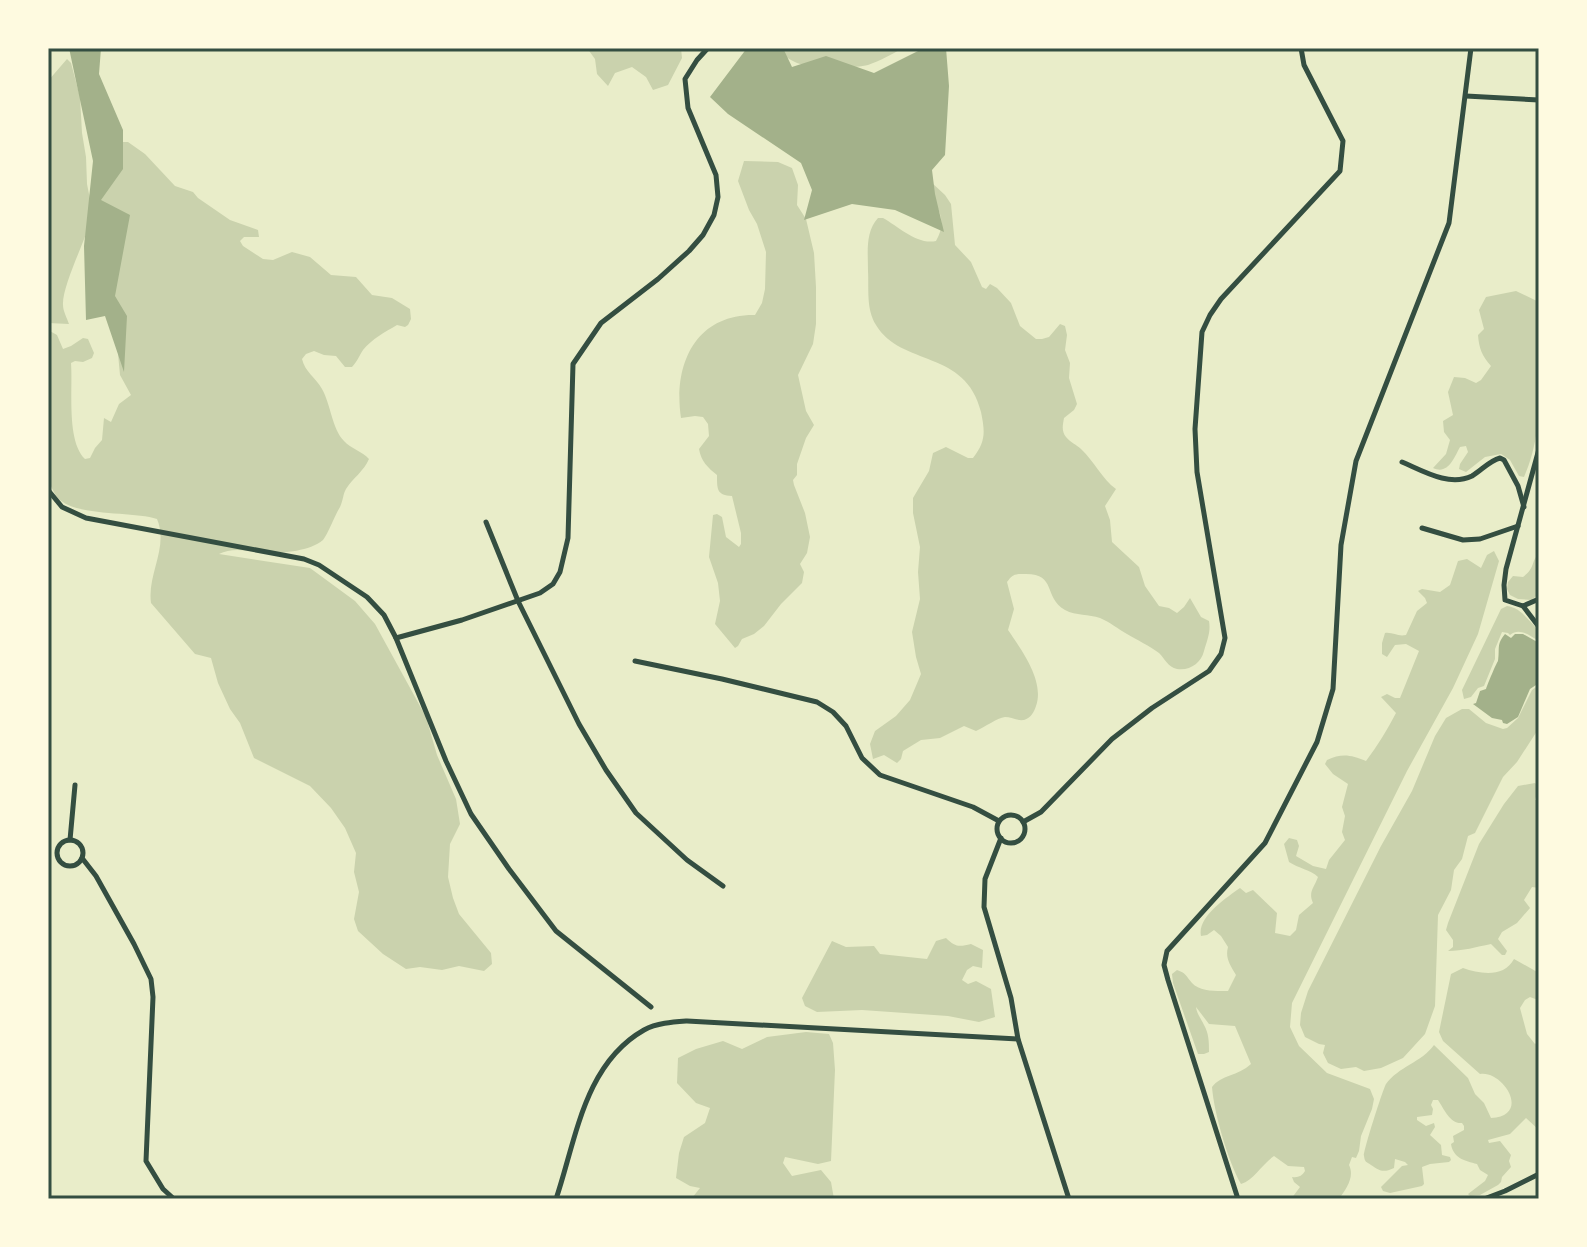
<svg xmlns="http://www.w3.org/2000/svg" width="1587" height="1247" font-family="Commissioner,sans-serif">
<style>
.green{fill:#cad2ad}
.water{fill:#a3b18a}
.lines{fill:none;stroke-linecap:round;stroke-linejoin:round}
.minor{stroke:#344e41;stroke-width:5}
.neatline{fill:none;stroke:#344e41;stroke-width:3}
</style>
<rect width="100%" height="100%" fill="#e9edc9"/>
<g class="green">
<path d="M587,48h94l1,10 -14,27 -15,5 -7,-13 -14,-10 -17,6 -7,13 -11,-12 -2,-15z"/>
<path d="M775,48h128c-11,6 -23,13 -35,17 -14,4 -58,3 -71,-2 -8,-4 -16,-8 -22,-15z"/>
<path d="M67,59l4,4 9,34 2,36 4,24 1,27 3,15 30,-54 3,-3h5l17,12 30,32 18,6 5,6 32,22 28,10 1,7h-15l-4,4 3,5 20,13 10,1 19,-8 18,5 21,18 25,2 16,18 20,3 18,11 1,10 -3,6 -3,2 -8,-2c-12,7 -25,14 -34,25 -4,6 -6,12 -11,17h-7l-9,-11 -12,-1 -10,-4 -8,3 -4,5c3,13 14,19 20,30 9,16 10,40 22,52 7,8 18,10 25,18 -5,12 -16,19 -23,30 -3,5 -3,12 -6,18 -5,8 -12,27 -17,33 -13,11 -39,13 -55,13 -15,-1 -35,-7 -49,1l91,14 45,33 20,23 51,93 11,38 19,44 4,25 -10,20 -2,33 5,21 6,16 32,39 1,11 -8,7 -25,-5 -17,4 -22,-3 -14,2 -23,-15 -25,-23 -4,-12 5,-27 -5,-20 2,-19 -11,-25 -14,-20 -21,-22 -56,-28 -14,-35 -10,-14 -12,-26 -7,-25 -16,-4 -44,-51c-4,-29 18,-56 6,-84 -24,-8 -84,-2 -100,-22 -3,-4 -6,-11 -9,-17v-150l9,5 6,14 8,-3 12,-8 5,1 6,14 -2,5 -9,4 -8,-1 -4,2c2,26 -5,78 14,96l5,-1 5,-10 7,-8 2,-22 7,4 8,-18 12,-9 -11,-20 -3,-32 -31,-109c-6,17 -24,55 -23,71 0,6 4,13 6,19l-21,-1v-242z"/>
<path d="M744,161l34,1 14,6 6,17 -1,20 9,14 8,34 2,34v37l-3,20 -15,31 8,36 8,14 -8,13 -9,26v11l-4,5 1,5 11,28 5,24 -3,16 -7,11 4,8 -2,11 -21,21 -17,22 -10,8 -12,5 -4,7 -3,2 -20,-24 5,-23 -2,-18 -9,-26 4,-42 4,-1 5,3 4,20 13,10 2,-3v-11l-9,-37c-15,-1 -15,-6 -15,-21 -9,-7 -16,-14 -18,-26l10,-13 -1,-12 -5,-7 -8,-1 -14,2c-8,-53 14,-104 74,-103l7,-12 3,-14 1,-37 -9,-28 -8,-14 -11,-29z"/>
<path d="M931,182l14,13 6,9 4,41 16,17 11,25 4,2 4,-5 7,4 14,15 9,23 16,13h6l7,-2 11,-13 5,2 2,9 -2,15 5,13 -1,15 8,26 -3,6 -10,8c-1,6 -3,13 2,19 4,5 11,8 15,12 13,12 21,30 35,40l-11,17 5,14 2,22 27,25 6,19 14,20 10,2 8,5 7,-6 6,-9 11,19 8,4c2,11 -2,19 -5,30 -3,12 -14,20 -27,18 -9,-2 -12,-10 -18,-16 -9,-7 -22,-13 -32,-19 -9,-5 -17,-12 -27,-16 -11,-4 -24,-2 -35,-8 -23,-14 -7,-38 -43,-36 -8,0 -10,1 -15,8l7,27 -6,21c13,19 37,51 28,76 -2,6 -5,12 -12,14 -6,1 -12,-3 -19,-3 -8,1 -20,10 -29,14l-12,-5 -24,12 -19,2 -18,11 -2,8 -4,4 -13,-8 -11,4 -3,-15 5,-13 21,-15 14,-16 11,-26 -5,-17 -4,-25 8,-33 -2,-27 2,-25 -7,-34v-15l16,-27 4,-18 13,-6 22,11h5c13,-17 12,-26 8,-46 -15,-63 -80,-45 -105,-87 -10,-16 -7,-36 -8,-54 0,-18 -3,-39 10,-53h5c16,9 34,27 53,23 12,-21 2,-33 -9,-51z"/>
<path d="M1516,291l23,11c0,56 8,124 -15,175l-5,-1 -9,-16 -9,-6 -16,3 -19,15 -7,-3 1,-5 8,-12 -2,-6 -6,1c-6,11 -12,28 -27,21l13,-14 4,-14 -6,-8 -1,-11 10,-6 -5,-23 6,-15 11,1 11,5 5,-3 10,-14c-9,-10 -12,-18 -13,-31l6,-6 -5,-19 7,-13z"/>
<path d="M1494,551l5,10 -21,73 -25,54 -46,83 -115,232 -2,24 9,19 28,27 43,16 4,10 -2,10 -11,27 -2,15 -3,7 -4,-1 -3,8c6,12 -3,24 -10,34h-48l9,-12 -6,-5 -2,-5c6,1 10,-1 13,-6l-1,-4 -16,-1 -14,-10c-12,8 -20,24 -33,28 -13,-23 -27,-71 -29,-97 9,-12 26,-11 39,-23l-16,-38 -26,-2 -13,-17c1,8 5,11 8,18 5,9 5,17 5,27l-5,2h-6l-25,-71 -1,-9 5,-4c9,3 9,6 15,13 8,9 25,8 36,8l8,-16c-6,-10 -11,-17 -8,-28l-7,-11 -7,-6 -7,5 -6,1c-4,-19 25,-38 39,-48l6,5 7,-3 24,23 -2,20 15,3 6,-6 3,-15 14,-12c-5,-11 1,-15 5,-26 -7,-7 -20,-9 -29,-15l-5,-18 5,-6 8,2 2,6 -3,10 17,10 13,3 3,-9 16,-20 -3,-8 3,-16 -3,-9 6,-23 -15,-10 -8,-10 2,-4c15,-7 24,-5 39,1 12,-16 21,-31 30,-48l-15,-16 6,-3 8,4h5l19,-47 -13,-7 -11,1 -8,12 -5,-3v-11l3,-10c8,-1 13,4 21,2l11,-24 10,-8 -2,-5 -7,-7 4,-2 18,3 10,-7 8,-24 9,-2 14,9 6,-13z"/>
<path d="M1539,553v40l-7,7 -14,-1 -8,-4 -3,-6 1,-7 5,-6 10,1c13,-10 7,-14 16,-24z"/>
<path d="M1507,606c15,2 21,15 32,24v11c-10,-6 -20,-14 -29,-6l-2,-2 -6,-1 -7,17v10l-11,27 -6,2 -7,9 -7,2 -2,-9 39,-81z"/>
<path d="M1539,685v43l-22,34 -14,15 -28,56 -7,3 -6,23 -8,11 -3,20 -13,25 -3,91 -10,28 -22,24 -22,10 -17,3 -8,-4 -15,2 -13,-6 -5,-10 2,-8 -6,-1 -14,-7 -5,-12 1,-12 7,-22 73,-145 31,-55 23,-55 11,-18 16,-9h7l17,14 17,6 4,-1 11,-10 14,-28z"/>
<path d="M1535,783l4,4 -4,13h4v88l-7,-1 -8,13 6,8 -13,15 -15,9 -4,7 9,12 -2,4h-3l-11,-11c-15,3 -28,7 -43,7l5,-4v-7l-7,-10 2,-7 31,-79 25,-40 14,-18z"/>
<path d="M946,938c9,9 13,9 25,6l12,6 -1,18 -9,-2 -6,4 -5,10 6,4 8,-3 15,8 4,28 -16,5 -31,-6 -86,-6 -45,2 -12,-6 -3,-8 30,-57 14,6 28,-1 6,8 47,5 9,-18z"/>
<path d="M1514,959l25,14v25l-1,2 -8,-3 -5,3 -5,8 7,26 8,10 4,-3v89l-13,-12 -16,16 -22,6 1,3 11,-2 11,14 -2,6 2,6 -9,10 -1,5 -3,3 -18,10 -10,1 -2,-2 17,-13 3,-6 -8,-5 -3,-6c-12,-3 -24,-6 -26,-20l3,-2 -1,-6 11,-6v-4l-2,-3c-12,1 -18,-14 -24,-23h-5l-2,5 2,4 -1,6 -15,2v3l9,6 8,-3 1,4 -5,8 11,10 1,10 8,2 1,3 -2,2 -19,2 -8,3 2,17 -2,2 -32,7 -7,-2 -2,-4 21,-21 6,-1 -3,-3 -10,-3 -1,9c-11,5 -14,3 -23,-3 -5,-4 -6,-2 -7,-9 -1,-4 19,-67 22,-72 12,-17 36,-22 48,-39l34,33 7,16 9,9 7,15c41,-2 12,-48 -11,-44l-37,-33 -4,-9 12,-58 12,-6c17,6 41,10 51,-9z"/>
<path d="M806,1032l23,2 4,9 2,27 -4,91 -13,3 -33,-7 -2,6 9,13 29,-6 10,12 3,17h-148l6,-1 8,-10 -10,-2 -14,-8 3,-25 5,-16 21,-14 5,-15 -14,-5 -19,-20 1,-25 18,-9 27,-8 19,8 25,-12z"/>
</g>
<g class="water">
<path d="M69,48h32l-2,26 24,56v39l-22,31 29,15 -15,81 12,20 -3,56 -19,-56 -19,4 -2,-74 9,-85z"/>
<path d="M747,48h36l9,19 34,-11 48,17 50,-25h22l3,38 -4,69 -13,15 3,24 9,38 -49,-22 -43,-6 -48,16 8,-30 -11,-27 -73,-49 -18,-17z"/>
<path d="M1505,634l6,4 4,-4h8l16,9v40l-9,6 -12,28 -11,7 -4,-1 -1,-3 -10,-2 -19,-14 3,-1 4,-12 6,-2c2,-6 10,-25 12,-28 2,-13 -2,-16 7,-27z"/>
</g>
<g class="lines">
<g class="minor">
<path d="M1466,96l73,4"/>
<path d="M1539,449l-33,120 -2,16 1,15 18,6 16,-7"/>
<path d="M1402,462c21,9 47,25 70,14 10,-6 17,-15 28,-18l4,2 14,26 6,21"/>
<path d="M48,490l14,17 24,11 218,41 15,6 48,32 17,18 12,23 50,123 25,53 38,55 47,62 95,76"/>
<path d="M486,522l32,79 61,123 27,46 30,43 51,47 36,26"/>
<path d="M1422,528l41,12 17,-1 38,-13"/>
<path d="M1523,606l16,21"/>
<path d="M396,638l66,-18 78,-27 13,-9 7,-12 8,-34 5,-174 28,-41 57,-44 31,-28 14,-16 11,-20 4,-18 -2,-22 -28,-67 -3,-29 12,-19 11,-12"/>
<path d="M635,661l87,18 95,23 16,10 13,14 16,32 18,17 93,32 26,14"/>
<circle cx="1011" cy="829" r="14"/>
<path d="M1023,822l18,-10 71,-73 40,-31 57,-37 12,-17 4,-16 -28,-166 -2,-43 7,-97 8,-17 11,-16 119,-128 3,-30 -39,-76 -3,-17"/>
<path d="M1001,838l-16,41 -1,28 27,91 7,41 51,160"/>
<path d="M70,840l5,-55"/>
<circle cx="70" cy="853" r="13"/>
<path d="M82,858l14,18 38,68 17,35 2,18 -7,164 17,28 11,10"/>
<path d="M556,1199c20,-59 28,-135 88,-169 13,-7 29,-8 43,-9l331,18"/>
<path d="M1238,1199l-70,-219 -4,-15 3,-14 98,-108 52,-101 16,-53 8,-144 15,-84 93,-238 22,-175"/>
<path d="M1484,1199l21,-8 34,-17"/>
</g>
</g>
<rect width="1587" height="1247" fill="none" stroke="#fefae0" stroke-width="100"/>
<rect x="50" y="50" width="1487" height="1147" class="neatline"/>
</svg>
